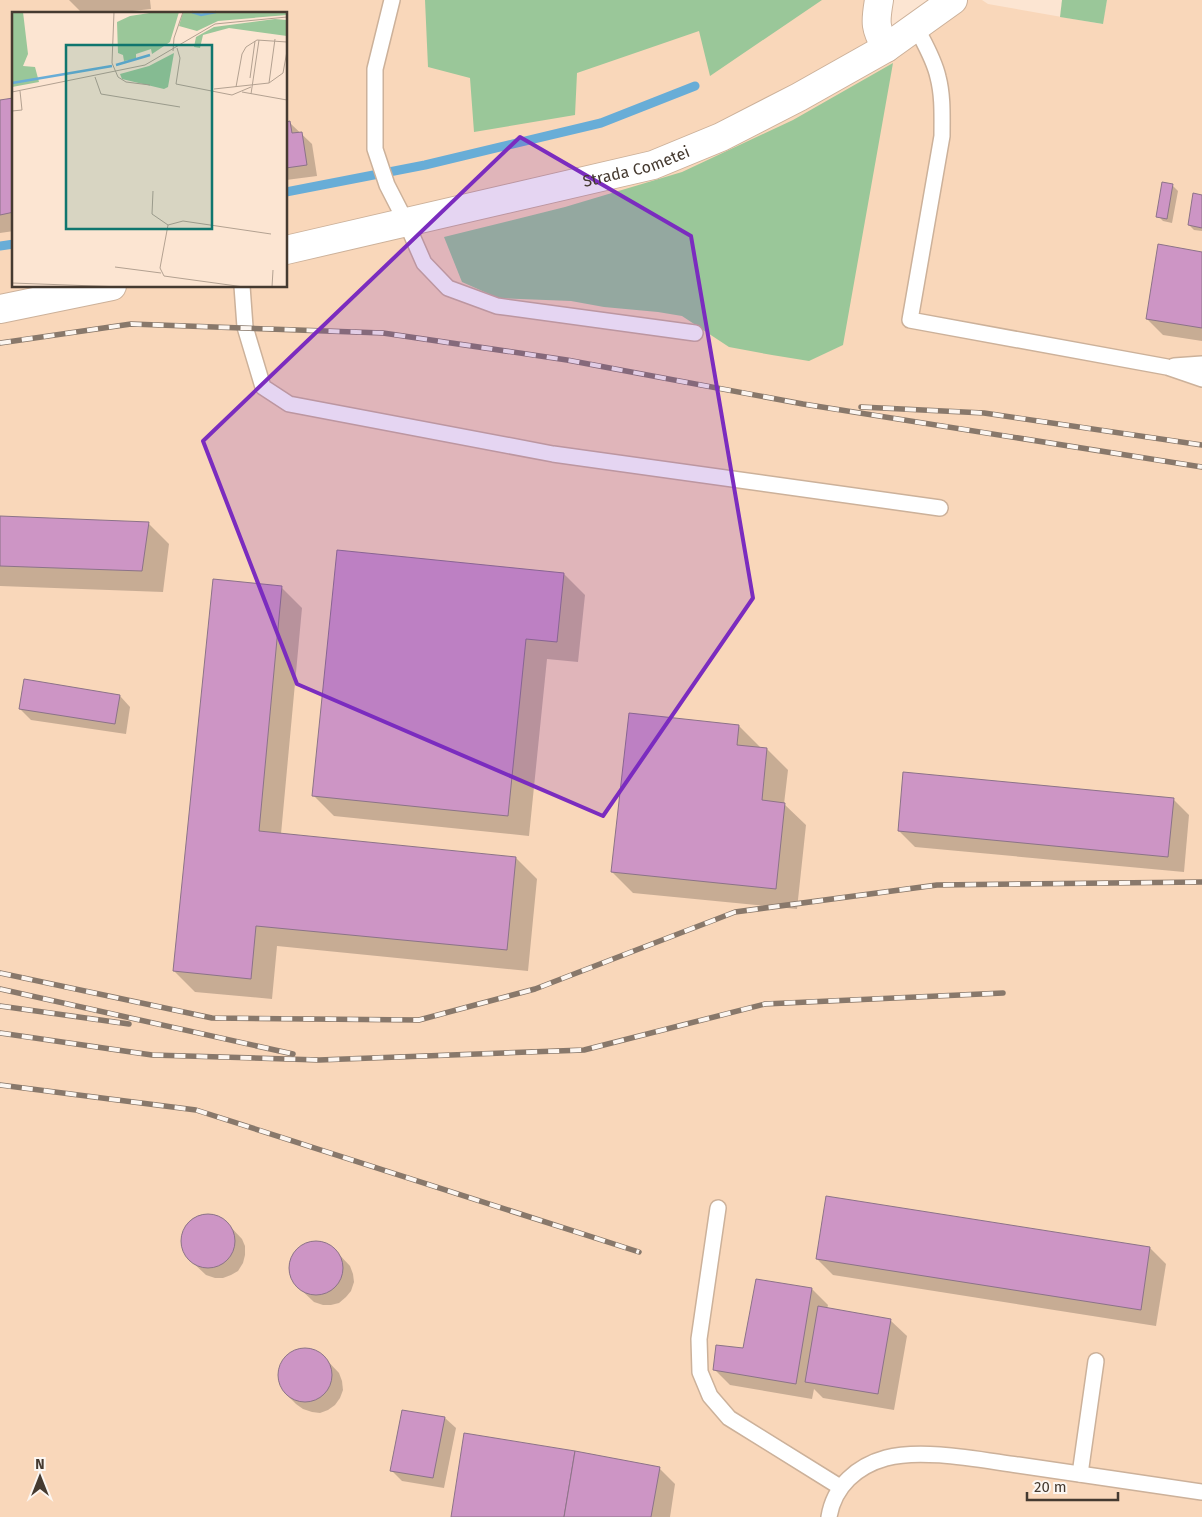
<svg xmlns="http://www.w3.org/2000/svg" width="1202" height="1517" font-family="'Fira Sans',sans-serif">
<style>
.built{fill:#f9d7ba;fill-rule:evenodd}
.green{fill:#9ac799}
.shadow{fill:#0003}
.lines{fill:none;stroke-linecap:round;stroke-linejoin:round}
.stream{stroke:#68add7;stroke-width:9}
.building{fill:#cd95c5;stroke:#8c7388}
.lane-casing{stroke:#ccb19a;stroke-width:18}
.street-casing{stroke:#ccb19a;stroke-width:30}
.secondary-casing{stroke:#ccb19a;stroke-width:30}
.lane{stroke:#fff;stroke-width:15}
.street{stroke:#fff;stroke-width:28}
.secondary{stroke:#fff;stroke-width:28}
.rail-casing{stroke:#88786b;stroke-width:5.5}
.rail{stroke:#fcf6f1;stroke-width:4;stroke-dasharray:11;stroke-linecap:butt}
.marked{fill:#7b2cbf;fill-opacity:0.2;stroke:#7b2cbf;stroke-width:4;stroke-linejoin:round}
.labels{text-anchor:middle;stroke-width:5;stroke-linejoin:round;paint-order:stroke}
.street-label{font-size:16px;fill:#453a30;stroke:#fcf6f1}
.inset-river{fill:none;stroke:#68add7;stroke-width:2.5}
.inset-road{fill:none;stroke:#b3a191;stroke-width:1}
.view{fill:#0f766e;fill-opacity:0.15;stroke:#0f766e;stroke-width:2.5}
.inset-edge{fill:none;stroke:#453a30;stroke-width:2.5}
</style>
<rect width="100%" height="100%" fill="#fce5d2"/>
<path class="built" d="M0,0h879l7,48 67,-48h29l6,4 114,20 5,-24h95v1517h-1202zM14,14h272v272h-272z"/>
<g class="green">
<path d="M425,0h397l-112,76 -11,-45 -122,42 -2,42 -101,17 -4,-54 -42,-11z"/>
<path d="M1062,0h45l-4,24 -43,-7z"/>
<path d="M893,63l-50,282 -34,16 -37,-6 -43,-8 -47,-31 -24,-4 -54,-5 -33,-6 -73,-3 -36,-16 -18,-45 121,-30 117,-35 111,-52z"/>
</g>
<g class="shadow">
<path d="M69,0h81l1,9 -46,5h-22z"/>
<path d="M13,99l1,132 -14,2v-131z"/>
<path d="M286,123h4l22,21 5,32 -31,4z"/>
<path d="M1173,186l5,5 -6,32 -9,-2 -5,-5z"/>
<path d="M1202,196v35l-8,-1 -5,-5z"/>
<path d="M1202,253v88l-39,-6 -16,-16z"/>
<path d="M0,517l148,6 21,21 -6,48 -163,-6z"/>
<path d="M564,574l21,21 -7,67 -31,-3 -18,177 -195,-20 -21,-21z"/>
<path d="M281,587l21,21 -21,226 235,24 21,21 -9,92 -251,-25 -5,53 -77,-7 -21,-21z"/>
<path d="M120,696l10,11 -4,27 -95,-14 -11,-11z"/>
<path d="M630,715l109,11 21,21v2h7l21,21 -4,34 22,21 -9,84 -164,-16 -21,-21z"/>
<path d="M1173,799l16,16 -5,57 -269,-25 -16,-16z"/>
<path d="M209,1214l9,2 7,5 17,18 3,7v9l-2,8 -5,8 -7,4 -8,3h-8l-9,-3 -18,-17 -5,-8 -2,-8 2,-9 3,-8 6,-6 8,-4z"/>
<path d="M309,1242h8l9,1 7,5 17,18 3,8 1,8 -3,9 -5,6 -7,6 -8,2h-8l-9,-3 -18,-17 -5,-7 -2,-9 1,-9 4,-7 7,-7z"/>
<path d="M1150,1248l16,16 -10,62 -323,-51 -16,-16z"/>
<path d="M757,1280l55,9 16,16 -1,4 63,11 17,16 -13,74 -71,-12 -9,-9 -2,10 -82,-14 -16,-16 30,-20z"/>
<path d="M306,1349l9,2 7,4 17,18 3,8 1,9 -3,8 -5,7 -7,5 -8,3 -8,-1 -9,-3 -7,-5 -11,-11 -4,-8 -2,-9 1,-9 3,-7 7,-7 7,-3z"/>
<path d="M445,1418l11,10 -12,60 -42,-7 -11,-11z"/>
<path d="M659,1468l16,16 -5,33h-218z"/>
</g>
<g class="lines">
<g class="stream">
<path d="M286,192l139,-27 176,-42 94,-37"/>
<path d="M0,246l14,-2"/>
</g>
</g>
<g class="building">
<path d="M13,98l1,114 -14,3v-115z"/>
<path d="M290,121l2,12 10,-1 5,33 -21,3v-46z"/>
<path d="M1162,182l11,2 -6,35 -11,-2z"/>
<path d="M1193,193l9,2v33l-14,-3z"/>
<path d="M1158,244l44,8v76l-56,-9z"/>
<path d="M0,516l149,6 -7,49 -142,-5z"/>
<path d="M337,550l227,23 -7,69 -31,-3 -18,177 -196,-20z"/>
<path d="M213,579l69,7 -23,245 257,26 -9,93 -251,-24 -5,53 -78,-8z"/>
<path d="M24,679l96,16 -5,29 -96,-15z"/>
<path d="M629,713l110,12 -2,20 30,3 -5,52 23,3 -9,86 -165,-17z"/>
<path d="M903,772l271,26 -6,59 -270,-26z"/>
<path d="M826,1196l324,51 -9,63 -325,-51z"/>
<circle cx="208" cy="1241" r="27"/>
<circle cx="316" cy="1268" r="27"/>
<path d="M756,1279l56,9 -16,96 -83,-14 3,-25 27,3z"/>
<path d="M818,1306l73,13 -13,75 -73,-12z"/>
<circle cx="305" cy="1375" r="27"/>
<path d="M402,1410l43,7 -12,61 -43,-7z"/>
<path d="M464,1433l111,18 -11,66h-113z"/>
<path d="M575,1451l85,16 -9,50h-87z"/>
</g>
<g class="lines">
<g class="lane-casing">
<g id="lane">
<path d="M392,0l-17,69v80l12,36 19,37 18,41 24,25 49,18 198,27"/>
<path d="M916,27c8,16 18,32 22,50 5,19 4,39 4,59l-32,184 257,47 35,12"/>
<path d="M242,286l3,41 18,60 26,17 264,50 387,54"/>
<path d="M1174,366l28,-2"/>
<path d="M718,1208l-19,131 1,33 10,24 19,22 111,69"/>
<path d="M1080,1474l16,-113"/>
<path d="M829,1517c5,-31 28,-51 57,-59 36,-10 95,2 132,7 61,9 123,18 184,27"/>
</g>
</g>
<g class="street-casing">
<path id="street" d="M879,0c-4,23 -4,28 7,48"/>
</g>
<g class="secondary-casing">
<g id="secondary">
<path id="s1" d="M286,250l367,-85 68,-28 78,-40 87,-49 67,-48"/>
<path d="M0,309l112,-23"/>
</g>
</g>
<use href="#lane" class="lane"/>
<use href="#street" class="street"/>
<use href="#secondary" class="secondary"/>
<g class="rail-casing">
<g id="rail">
<path d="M0,343l131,-19 252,9 184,27 236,44 399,63"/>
<path d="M861,407l123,6 218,32"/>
<path d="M0,973l212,45 207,2 116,-31 200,-77 202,-27 265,-3"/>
<path d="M0,989l293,65"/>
<path d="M0,1006l129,18"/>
<path d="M0,1033l152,22 167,5 265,-10 181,-46 238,-11"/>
<path d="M0,1085l196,25 443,142"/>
</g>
</g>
<use href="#rail" class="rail"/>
</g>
<path class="marked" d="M520,137l171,99 62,362 -150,218 -306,-132 -94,-243z"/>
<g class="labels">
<g class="street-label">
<text dy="6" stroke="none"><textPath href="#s1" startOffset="360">Strada Cometei</textPath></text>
</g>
</g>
<g transform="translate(12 12)">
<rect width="275" height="275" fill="#fce5d2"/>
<path d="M0,0h11l5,42 -5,12 12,1 4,15 -27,5zM144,0h23l-9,30 -18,12 -1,-5 -15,5v5l-12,2 -1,-6 -5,-2 -1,-31 13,-6zM171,0h104v3l-69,6 -21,10 -18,-5zM263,7l12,1v16l-58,-8 -26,7 -3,13 -6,-1 2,-10 18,-10zM162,41l-6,34 -4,2 -42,-10 -2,-5 29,-8z" fill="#9ac799"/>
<path class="inset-river" d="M180,0l9,3 15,-3M104,53l34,-10M0,71l100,-17"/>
<path class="inset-road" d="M102,0l-2,51 6,14 8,5 24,3M165,36l3,10 -4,26 56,11 19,-8M161,39l1,-13 9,-26M83,65l6,17 79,13M238,66l5,-37M257,71l6,-44M224,75l6,-33 4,-7 11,-7 30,2M202,77l55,-6 14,-10 4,-22M0,80l133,-27 70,-41 72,-7M230,80l45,8M239,82l8,-54M0,99l10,-1 -2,-19M141,179l-1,23 16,11M103,255l46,6M0,271l111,4M232,275l-80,-11 -4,-8 8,-43 15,-4 88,13M260,275l1,-17"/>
<path class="view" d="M54,33h146v184h-146z"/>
<rect width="275" height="275" class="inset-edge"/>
</g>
<g transform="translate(40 1477)" stroke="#fcf6f1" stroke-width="4" paint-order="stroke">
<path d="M0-4L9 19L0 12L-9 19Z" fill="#453a30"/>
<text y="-8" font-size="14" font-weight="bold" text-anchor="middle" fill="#453a30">N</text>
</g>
<path d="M1027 1492v8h91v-8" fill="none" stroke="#453a30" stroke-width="2.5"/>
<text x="1034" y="1492" font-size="15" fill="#453a30" stroke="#fcf6f1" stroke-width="4" paint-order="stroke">20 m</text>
</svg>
